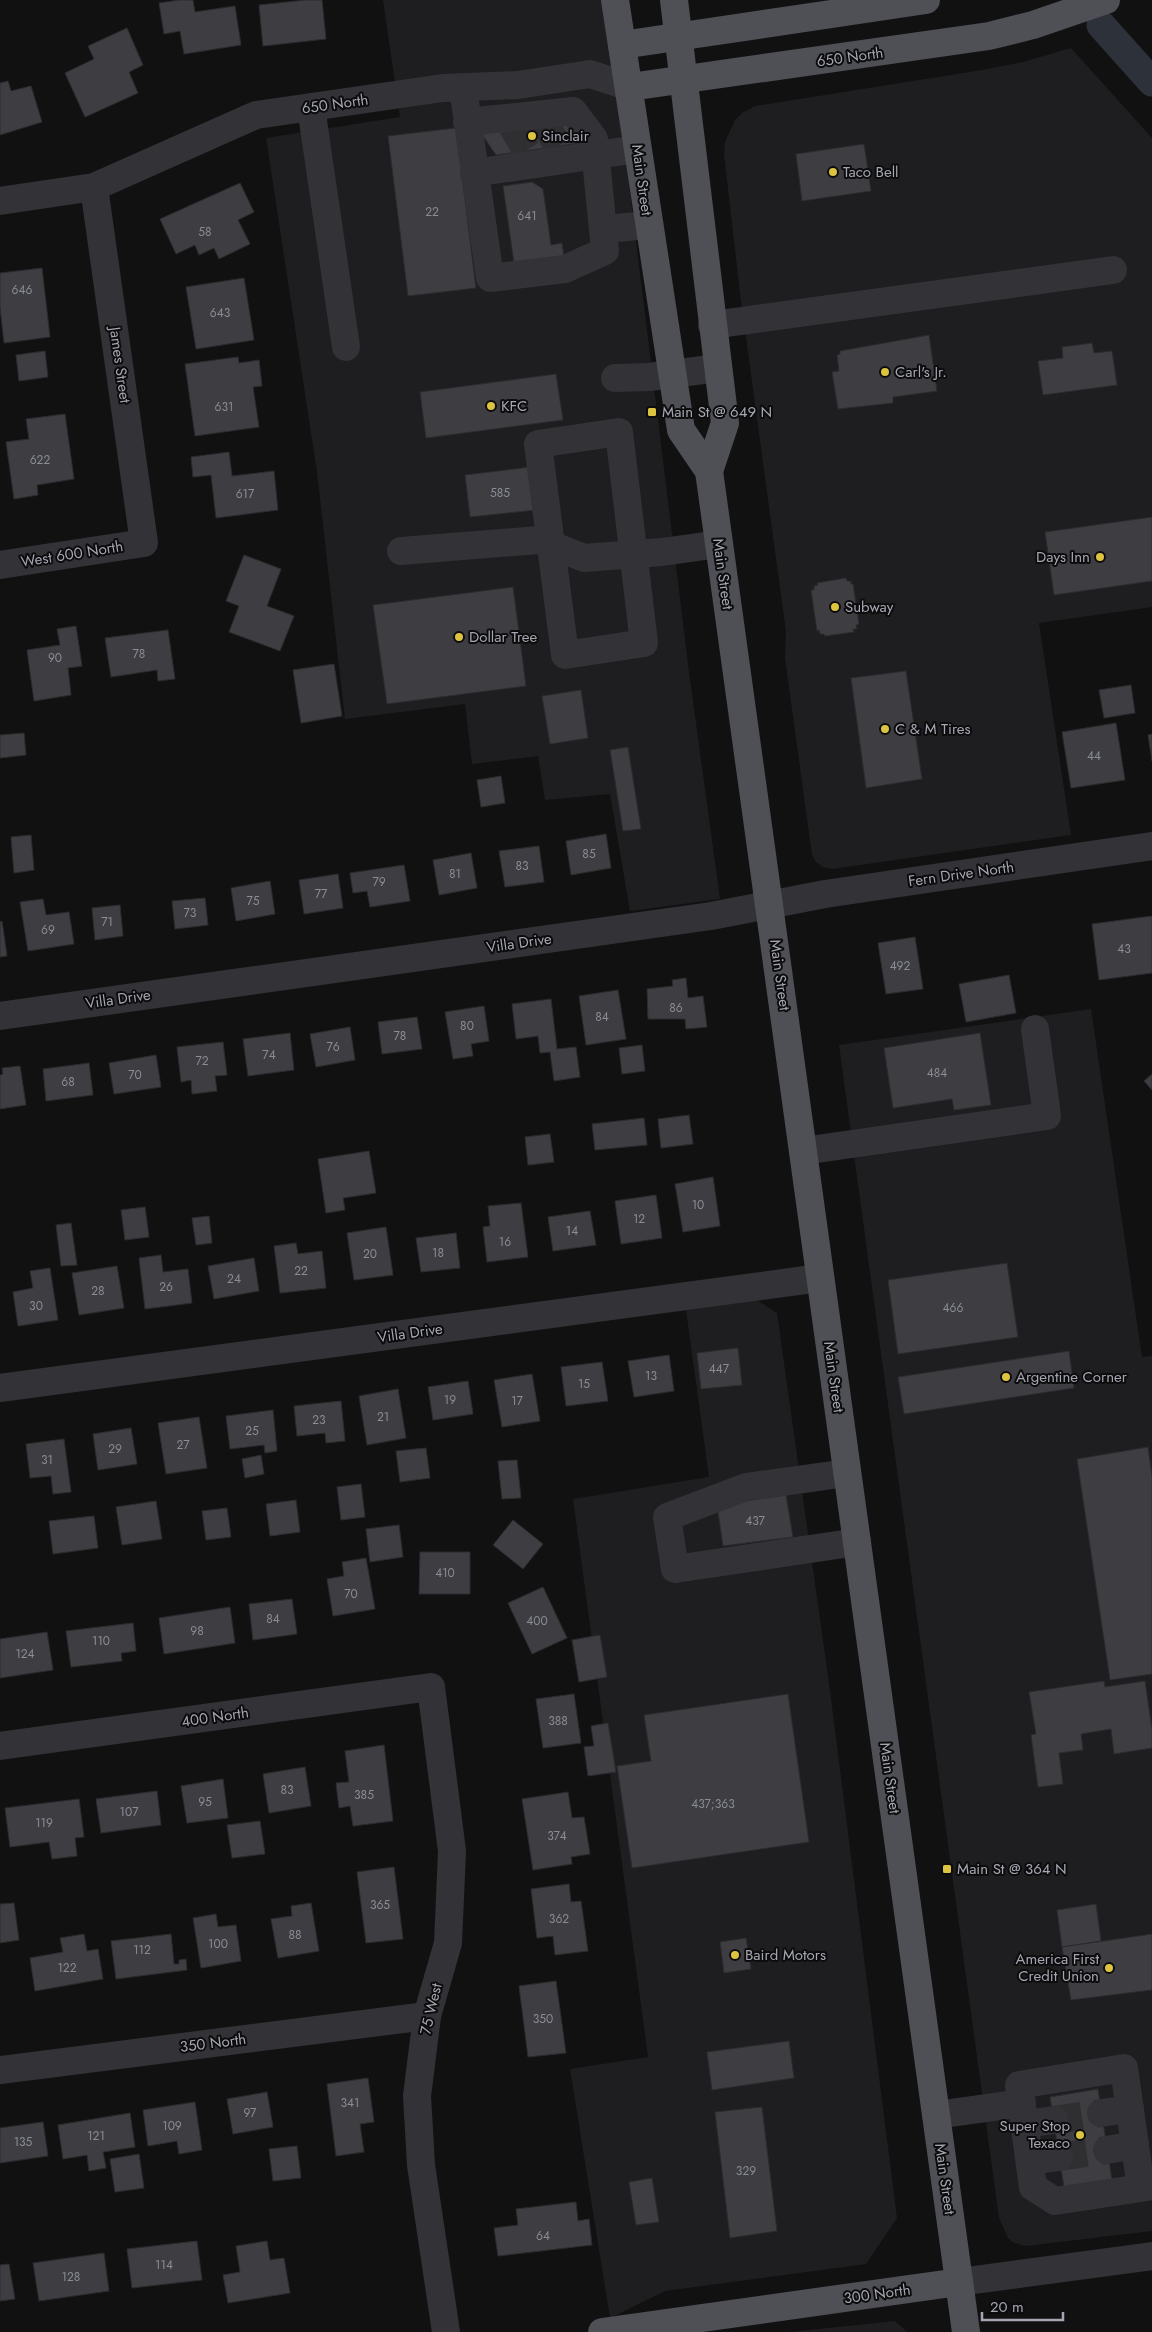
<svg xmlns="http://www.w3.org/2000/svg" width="1152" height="2332" font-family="Jost,sans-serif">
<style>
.built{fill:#1e1d1f}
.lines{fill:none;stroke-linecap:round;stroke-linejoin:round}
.canal{stroke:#2c313a;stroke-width:29}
.building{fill:#3e3e42;stroke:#2c2b2e}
.minor-tunnel{stroke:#2f2f32;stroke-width:28;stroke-dasharray:28 14;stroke-linecap:butt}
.minor{stroke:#333337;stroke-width:28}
.major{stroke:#4f4f56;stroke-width:28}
.poi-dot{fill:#dcc440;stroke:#0d0c0d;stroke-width:2}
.labels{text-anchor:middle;stroke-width:4;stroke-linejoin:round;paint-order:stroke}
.number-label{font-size:12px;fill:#8a8c96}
.street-label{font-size:15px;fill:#a4a6b2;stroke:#0d0c0d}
.poi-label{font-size:15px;fill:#a4a6b2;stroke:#0d0c0d;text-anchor:start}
</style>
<rect width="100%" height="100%" fill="#121112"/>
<g class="built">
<path d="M383,0h219l27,184 60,488 31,227 -90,12 -20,-117 -65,6 -7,-44 -66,8 -7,-60 -120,15 -28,-247 -51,-334 134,-21z"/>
<path d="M1071,48l81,90v469l-113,16 32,212 -239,34 -9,-2 -7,-5 -4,-7 -27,-197 1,-26 -46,-339 -16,-139 1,-12 10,-22 7,-7 13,-7 227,-36 41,-8z"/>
<path d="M1091,1009l51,348 10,-1v875l-126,15 -12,-3 -6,-5 -9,-20 -160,-1173z"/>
<path d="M757,1300l20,13 52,370 68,535 -31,46 -201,27 -55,27 -40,-249 78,-12 -75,-558 136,-22 -23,-167z"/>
<path d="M895,2321l12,11h-117z"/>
</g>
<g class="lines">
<path class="canal" d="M1101,25l51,57"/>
</g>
<g class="building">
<path d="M179,0h14l2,12 40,-6 6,39 -57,9 -4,-23 -16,3 -5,-31z"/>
<path d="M306,0h16l4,39 -63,7 -4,-41z"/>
<path d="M127,28l16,37 -14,7 9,21 -53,24 -20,-44 29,-14 -6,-13z"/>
<path d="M8,81l3,10 20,-5 11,36 -42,13v-52z"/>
<path d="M567,119l20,23 -91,13 -17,-25z"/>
<path d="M456,128l20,160 -68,8 -20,-160z"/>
<path d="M864,144l7,47 -69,10 -6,-47z"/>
<path d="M532,182l11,7 8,56 11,-2 3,20 -50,7 -12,-84z"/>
<path d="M240,183l14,29 -16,8 12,24 -31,15 -5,-11 -15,7 -4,-10 -19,9 -16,-35z"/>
<path d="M42,268l8,69 -46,6 -4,-36v-34z"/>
<path d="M244,278l10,62 -58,9 -10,-62z"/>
<path d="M929,335l8,56 -44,6v6l-55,6 -6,-37 7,-1 -2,-16 3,-1v-3z"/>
<path d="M1092,343l2,10 18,-2 5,34 -74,10 -5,-34 25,-3 -1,-11z"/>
<path d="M45,351l3,26 -29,4 -3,-26z"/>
<path d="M238,357l1,6 20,-3 3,26 -9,1 6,40 -64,9 -10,-72z"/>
<path d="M556,374l7,46 -137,18 -6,-46z"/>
<path d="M65,414l9,65 -37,6 1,10 -24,4 -8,-57 23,-3 -3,-20z"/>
<path d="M229,452l3,24 42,-5 4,39 -62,8 -5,-43 -18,2 -2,-20z"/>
<path d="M531,467l5,43 -66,7 -5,-42z"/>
<path d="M1152,517v64l-98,14 -9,-63z"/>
<path d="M244,555l37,14 -14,37 27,10 -14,35 -51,-19 10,-26 -13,-5z"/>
<path d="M846,578l1,3h4v3h2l6,40 -3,1 1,4h-4l1,3 -29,4 -1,-2h-4l-1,-4 -2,1 -6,-41h3v-4l4,-1 -1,-2z"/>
<path d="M513,587l13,99 -139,18 -14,-99z"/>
<path d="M76,626l6,40 -14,2 3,27 -37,6 -7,-51 33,-5 -3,-16z"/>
<path d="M168,630l7,49 -17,2 -1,-11 -46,7 -6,-39z"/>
<path d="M334,664l8,52 -41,7 -8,-53z"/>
<path d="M906,671l16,108 -56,9 -15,-110z"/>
<path d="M1131,685l4,28 -31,5 -5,-28z"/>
<path d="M581,690l7,48 -38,6 -8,-48z"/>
<path d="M1116,723l9,57 -54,8 -9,-56z"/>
<path d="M24,733l2,22 -26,3v-23z"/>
<path d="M1152,734v27l-4,-26z"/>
<path d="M628,747l13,82 -18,2 -13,-81z"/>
<path d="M501,776l4,27 -24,4 -4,-27z"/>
<path d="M606,834l5,34 -40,7 -5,-34z"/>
<path d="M31,835l3,35 -20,3 -3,-36z"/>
<path d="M539,846l5,36 -39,5 -6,-36z"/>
<path d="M471,853l6,35 -38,7 -6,-35z"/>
<path d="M404,865l6,36 -40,6 -3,-16 -14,2 -3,-20z"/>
<path d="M338,874l5,34 -39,6 -5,-34z"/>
<path d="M270,881l5,33 -39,7 -5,-33z"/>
<path d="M205,898l3,27 -33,4 -3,-28z"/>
<path d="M43,899l3,16 23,-3 5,32 -46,7 -8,-49z"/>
<path d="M120,905l3,31 -28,4 -3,-32z"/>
<path d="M1152,916v57l-53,7 -7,-56z"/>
<path d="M2,921l5,35 -7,1v-35z"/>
<path d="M915,937l8,52 -37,5 -8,-51z"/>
<path d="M1009,975l7,38 -50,9 -7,-38z"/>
<path d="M686,978l2,20 15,-2 4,31 -21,2 -1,-10h-37l-1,-30 26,-3 -1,-6z"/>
<path d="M618,990l8,49 -40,6 -7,-49z"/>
<path d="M551,999l6,50 19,-2 4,30 -26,4 -4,-29 -10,1 -2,-17 -22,3 -4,-35z"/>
<path d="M484,1006l5,35 -18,3 2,12 -20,3 -8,-47z"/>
<path d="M417,1017l5,32 -40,5 -4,-32z"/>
<path d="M350,1027l5,33 -39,7 -6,-33z"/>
<path d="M290,1033l4,37 -46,6 -5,-37z"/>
<path d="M980,1033l11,72 -37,5 -2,-11 -59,9 -9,-60z"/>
<path d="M223,1042l4,33 -12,1 2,15 -25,3 -1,-14 -10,2 -4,-35z"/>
<path d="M642,1045l3,26 -23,3 -3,-26z"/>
<path d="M156,1055l5,32 -47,7 -5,-31z"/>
<path d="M89,1063l4,32 -47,6 -3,-32z"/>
<path d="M20,1066l6,39 -26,4v-34l3,-1 -1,-6z"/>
<path d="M1152,1074v16l-8,-9z"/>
<path d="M689,1115l4,29 -32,4 -3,-29z"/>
<path d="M644,1118l3,27 -52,5 -3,-26z"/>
<path d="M550,1134l4,28 -26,3 -3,-28z"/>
<path d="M369,1151l7,42 -33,5 2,12 -19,3 -8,-54z"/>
<path d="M713,1177l7,49 -37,6 -8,-48z"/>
<path d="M656,1195l6,43 -41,6 -6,-43z"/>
<path d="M521,1203l7,54 -41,5 -4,-35 7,-1 -2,-20z"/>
<path d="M145,1207l4,30 -24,3 -4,-30z"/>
<path d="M590,1211l6,34 -43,6 -5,-34z"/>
<path d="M209,1216l3,27 -16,2 -4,-27z"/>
<path d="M71,1223l6,42 -16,1 -5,-41z"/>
<path d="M386,1227l7,48 -39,5 -7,-47z"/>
<path d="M456,1233l4,35 -39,4 -5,-34z"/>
<path d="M296,1243l2,11 24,-3 4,37 -46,5 -6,-47z"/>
<path d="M161,1255l2,17 25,-3 4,34 -47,6 -6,-51z"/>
<path d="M254,1258l5,33 -45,8 -6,-33z"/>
<path d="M1007,1263l11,74 -120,17 -10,-74z"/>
<path d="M117,1266l7,42 -45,7 -7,-42z"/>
<path d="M50,1268l8,52 -40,6 -5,-34 20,-4 -3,-17z"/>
<path d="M738,1348l4,37 -41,4 -4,-36z"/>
<path d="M1069,1351l5,37 -170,26 -6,-37z"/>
<path d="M669,1355l5,36 -40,6 -6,-36z"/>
<path d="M602,1362l6,39 -42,5 -5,-39z"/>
<path d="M532,1374l8,47 -38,6 -8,-47z"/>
<path d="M468,1381l5,33 -40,6 -5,-33z"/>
<path d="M398,1389l8,49 -39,7 -8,-49z"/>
<path d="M341,1401l4,40 -19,2 -1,-10 -28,3 -3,-30z"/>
<path d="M273,1410l4,41 -12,2 -1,-8 -34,4 -4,-33z"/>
<path d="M199,1417l8,51 -41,6 -8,-51z"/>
<path d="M131,1428l6,36 -39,6 -5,-36z"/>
<path d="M64,1439l7,53 -18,2 -2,-18 -21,2 -4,-34z"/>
<path d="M1148,1447l4,29v198l-42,6 -33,-221z"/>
<path d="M426,1448l4,30 -30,4 -4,-31z"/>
<path d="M261,1455l3,19 -19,4 -3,-19z"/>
<path d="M517,1460l4,38 -19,1 -4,-38z"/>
<path d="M361,1484l4,33 -24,3 -4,-33z"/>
<path d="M786,1495l7,42 -70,9 -6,-41z"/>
<path d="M296,1500l4,32 -30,4 -4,-32z"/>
<path d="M156,1501l6,38 -40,6 -6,-38z"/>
<path d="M227,1508l4,29 -25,3 -4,-29z"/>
<path d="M94,1516l4,32 -45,6 -4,-33z"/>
<path d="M513,1520l30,24 -20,25 -30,-24z"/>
<path d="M399,1525l4,32 -33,5 -4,-33z"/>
<path d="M420,1552h50v42h-51z"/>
<path d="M366,1558l9,51 -42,7 -6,-37 17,-3 -2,-14z"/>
<path d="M543,1587l24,51 -35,16 -24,-51z"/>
<path d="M292,1599l5,35 -44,6 -4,-36z"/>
<path d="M230,1607l5,36 -71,11 -5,-36z"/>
<path d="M133,1623l3,28 -15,2 1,8 -51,6 -5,-36z"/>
<path d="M47,1632l6,38 -53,8v-39z"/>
<path d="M600,1635l7,42 -28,5 -7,-42z"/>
<path d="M1104,1681l1,6 40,-6 7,48v19l-38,6 -3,-25 -30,5 2,16 -24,3 4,31 -25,3 -7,-52 5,-1 -7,-42z"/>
<path d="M574,1694l7,49 -38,5 -7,-49z"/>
<path d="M788,1694l21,148 -177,26 -15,-102 34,-5 -7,-46z"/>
<path d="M608,1723l8,49 -28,4 -4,-29 10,-1 -3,-20z"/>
<path d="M384,1745l9,76 -40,5 -3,-20 -11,2 -3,-25 13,-1 -4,-31z"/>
<path d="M305,1767l6,39 -42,7 -6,-39z"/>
<path d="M223,1779l5,39 -41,5 -6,-37z"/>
<path d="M157,1791l4,34 -60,8 -5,-34z"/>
<path d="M568,1792l4,26 12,-1 6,37 -19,3 1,7 -39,6 -11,-71z"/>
<path d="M79,1799l5,38 -9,1 2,18 -25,3 -3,-17 -39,5 -5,-39z"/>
<path d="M260,1821l5,33 -33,4 -5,-33z"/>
<path d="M394,1867l9,72 -37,4 -9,-71z"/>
<path d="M569,1884l2,18 10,-1 7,50 -33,4 -2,-19 -16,2 -6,-49z"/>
<path d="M14,1903l5,37 -19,3v-39z"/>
<path d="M311,1903l8,48 -41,7 -7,-39 21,-3 -1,-10z"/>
<path d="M1096,1904l5,37 -39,6 -5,-37z"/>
<path d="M216,1914l2,13 18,-2 5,36 -40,7 -8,-50z"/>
<path d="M84,1934l3,17 11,-2 5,30 -68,12 -5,-33 33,-6 -3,-14z"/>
<path d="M171,1934l3,30h5v-4l7,-1 1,11 -71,9 -5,-38z"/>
<path d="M1152,1934v56l-81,10 -9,-53z"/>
<path d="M746,1938l5,31 -27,4 -4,-31z"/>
<path d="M556,1981l10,72 -38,4 -9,-71z"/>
<path d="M789,2041l5,37 -82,12 -5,-38z"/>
<path d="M368,2078l6,44 -14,2 4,28 -28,4 -9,-72z"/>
<path d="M1098,2089l15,98 -48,7 -15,-97z"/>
<path d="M267,2092l6,35 -40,7 -6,-35z"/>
<path d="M195,2102l7,48 -23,4 -2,-13 -29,5 -5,-36z"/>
<path d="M762,2107l15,124 -47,7 -15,-126z"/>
<path d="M130,2113l5,34 -32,5 3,16 -17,3 -2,-16 -24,4 -5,-34z"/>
<path d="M43,2122l5,34 -48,7v-35z"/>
<path d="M297,2146l4,32 -28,3 -4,-32z"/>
<path d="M139,2154l5,34 -29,4 -5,-33z"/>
<path d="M652,2178l7,44 -23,3 -7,-43z"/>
<path d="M576,2202l2,19 11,-2 3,26 -94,11 -4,-28 24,-3 -2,-16z"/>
<path d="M197,2241l5,39 -70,8 -5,-39z"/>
<path d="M267,2241l3,19 14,-2 6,35 -62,10 -5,-28 17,-3 -4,-26z"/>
<path d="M104,2253l5,38 -70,10 -6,-38z"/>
<path d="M9,2264l6,35 -15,2v-36z"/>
</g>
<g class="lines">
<g class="minor-tunnel">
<path d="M544,122l14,24"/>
<path d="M512,126l14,24"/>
<path d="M1054,2120l47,-7"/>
<path d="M1059,2157l48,-7"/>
</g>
<g class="minor">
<path d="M463,88l27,190 75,-9 40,-18 -11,-112 -21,-28 -106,11"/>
<path d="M311,107l35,240"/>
<path d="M474,173l163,-24"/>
<path d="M0,201l94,-14 162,-72 187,-27 75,-3 72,-11 40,13"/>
<path d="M604,229l45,-4"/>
<path d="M712,325l401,-55"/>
<path d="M615,378l34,-1 69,-9"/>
<path d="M619,432l25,211 -79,12 -27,-211z"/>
<path d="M401,551l138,-11 45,18 78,-6 57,-8"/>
<path d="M0,565l144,-22 -50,-356"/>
<path d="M0,1016l711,-100 114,-22 327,-48"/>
<path d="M803,1151l244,-35 -12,-87"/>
<path d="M0,1388l820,-110"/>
<path d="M847,1473l-101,14 -79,30 8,52 182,-27"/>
<path d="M0,1746l431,-59 21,164 -4,92 -21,73 -10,80 4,69 25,167"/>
<path d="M0,2070l427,-54"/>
<path d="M1101,2113l29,-4"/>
<path d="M936,2115l86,-12"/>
<path d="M1025,2124l29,-4"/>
<path d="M1107,2150l28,-5"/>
<path d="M1030,2161l29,-4"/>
<path d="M1141,2188l-17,-120 -105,17 14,102 22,14 86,-13 11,-2"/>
<path d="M959,2282l193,-26"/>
</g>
<g class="major">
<path d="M615,0l66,430 28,41 257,1861"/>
<path d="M674,0l51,423 -16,48"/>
<path d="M622,45l304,-45"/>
<path d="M630,87l359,-51 44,-11 73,-25"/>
<path d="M602,2332l357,-50"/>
</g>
</g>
<g class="poi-dot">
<circle cx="532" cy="136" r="5"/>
<circle cx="833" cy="172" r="5"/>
<circle cx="885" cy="372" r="5"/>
<circle cx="491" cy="406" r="5"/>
<rect x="647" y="407" width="10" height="10" rx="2.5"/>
<circle cx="1100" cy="557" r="5"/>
<circle cx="835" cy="607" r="5"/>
<circle cx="459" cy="637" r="5"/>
<circle cx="885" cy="729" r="5"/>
<circle cx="1006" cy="1377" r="5"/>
<rect x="942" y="1864" width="10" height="10" rx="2.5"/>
<circle cx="735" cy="1955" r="5"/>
<circle cx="1109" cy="1968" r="5"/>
<circle cx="1080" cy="2135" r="5"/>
</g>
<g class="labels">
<g class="number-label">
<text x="432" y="216">22</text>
<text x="527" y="220">641</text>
<text x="205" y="236">58</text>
<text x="22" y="294">646</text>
<text x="220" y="317">643</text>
<text x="224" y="411">631</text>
<text x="40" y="464">622</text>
<text x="500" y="497">585</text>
<text x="245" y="498">617</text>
<text x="139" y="658">78</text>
<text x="55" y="662">90</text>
<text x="1094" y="760">44</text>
<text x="589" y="858">85</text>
<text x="522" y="870">83</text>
<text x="455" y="878">81</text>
<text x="379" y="886">79</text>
<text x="321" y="898">77</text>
<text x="253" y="905">75</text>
<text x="190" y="917">73</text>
<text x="107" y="926">71</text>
<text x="48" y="934">69</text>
<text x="1124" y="953">43</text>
<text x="900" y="970">492</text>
<text x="676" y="1012">86</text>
<text x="602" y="1021">84</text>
<text x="467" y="1030">80</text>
<text x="400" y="1040">78</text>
<text x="333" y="1051">76</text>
<text x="269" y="1059">74</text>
<text x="202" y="1065">72</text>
<text x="937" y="1077">484</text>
<text x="135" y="1079">70</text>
<text x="68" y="1086">68</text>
<text x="698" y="1209">10</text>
<text x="639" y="1223">12</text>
<text x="572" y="1235">14</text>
<text x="505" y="1246">16</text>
<text x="438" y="1257">18</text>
<text x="370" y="1258">20</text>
<text x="301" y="1275">22</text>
<text x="234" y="1283">24</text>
<text x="166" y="1291">26</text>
<text x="98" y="1295">28</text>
<text x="36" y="1310">30</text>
<text x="953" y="1312">466</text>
<text x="719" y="1373">447</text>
<text x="651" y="1380">13</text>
<text x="584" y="1388">15</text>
<text x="450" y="1404">19</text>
<text x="517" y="1405">17</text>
<text x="383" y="1421">21</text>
<text x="319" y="1424">23</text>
<text x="252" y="1435">25</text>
<text x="183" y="1449">27</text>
<text x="115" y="1453">29</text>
<text x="47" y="1464">31</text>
<text x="755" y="1525">437</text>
<text x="445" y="1577">410</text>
<text x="351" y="1598">70</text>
<text x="273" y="1623">84</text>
<text x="537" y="1625">400</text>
<text x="197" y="1635">98</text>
<text x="101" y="1645">110</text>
<text x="25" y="1658">124</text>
<text x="558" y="1725">388</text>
<text x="287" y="1794">83</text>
<text x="364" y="1799">385</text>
<text x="205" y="1806">95</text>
<text x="713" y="1808">437;363</text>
<text x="129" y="1816">107</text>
<text x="44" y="1827">119</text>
<text x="557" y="1840">374</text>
<text x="380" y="1909">365</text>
<text x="559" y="1923">362</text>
<text x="295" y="1939">88</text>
<text x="218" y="1948">100</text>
<text x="142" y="1954">112</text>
<text x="67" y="1972">122</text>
<text x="543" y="2023">350</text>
<text x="350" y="2107">341</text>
<text x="250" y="2117">97</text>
<text x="172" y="2130">109</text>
<text x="96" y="2140">121</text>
<text x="23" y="2146">135</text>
<text x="746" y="2175">329</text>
<text x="543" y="2240">64</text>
<text x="164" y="2269">114</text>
<text x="71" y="2281">128</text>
</g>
<g class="street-label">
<text transform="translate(850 57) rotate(-8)" y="5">650 North</text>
<text transform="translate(335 104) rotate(-8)" y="5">650 North</text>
<text transform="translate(642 180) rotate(82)" y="5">Main Street</text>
<text transform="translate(120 365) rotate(82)" y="5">James Street</text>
<text transform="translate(72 554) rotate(-9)" y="5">West 600 North</text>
<text transform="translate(723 574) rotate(82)" y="5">Main Street</text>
<text transform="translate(961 874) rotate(-8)" y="5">Fern Drive North</text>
<text transform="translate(519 943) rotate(-8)" y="5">Villa Drive</text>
<text transform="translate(780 975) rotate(82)" y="5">Main Street</text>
<text transform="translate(118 999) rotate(-8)" y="5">Villa Drive</text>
<text transform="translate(410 1333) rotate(-8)" y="5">Villa Drive</text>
<text transform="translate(834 1377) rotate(82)" y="5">Main Street</text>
<text transform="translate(215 1717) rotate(-8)" y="5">400 North</text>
<text transform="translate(890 1778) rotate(82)" y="5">Main Street</text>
<text transform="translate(431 2009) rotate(-77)" y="5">75 West</text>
<text transform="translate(213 2043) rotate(-7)" y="5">350 North</text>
<text transform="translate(945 2179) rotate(82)" y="5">Main Street</text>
<text transform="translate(877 2294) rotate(-8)" y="5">300 North</text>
</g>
<g class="poi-label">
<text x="542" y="141">Sinclair</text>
<text x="843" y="177">Taco Bell</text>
<text x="895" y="377">Carl's Jr.</text>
<text x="501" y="411">KFC</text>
<text x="662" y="417">Main St @ 649 N</text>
<text x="1090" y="562" text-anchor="end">Days Inn</text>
<text x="845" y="612">Subway</text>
<text x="469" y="642">Dollar Tree</text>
<text x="895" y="734">C &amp; M Tires</text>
<text x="1016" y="1382">Argentine Corner</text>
<text x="957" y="1874">Main St @ 364 N</text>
<text x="745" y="1960">Baird Motors</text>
<text x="1099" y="1964" text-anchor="end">America First<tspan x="1099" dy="17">Credit Union</tspan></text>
<text x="1070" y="2131" text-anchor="end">Super Stop<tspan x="1070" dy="17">Texaco</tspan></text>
</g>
</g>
<path d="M982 2312v8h81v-8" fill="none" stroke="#a4a6b2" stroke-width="2.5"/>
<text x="990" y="2312" font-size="15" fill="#a4a6b2" stroke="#0d0c0d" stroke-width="4" paint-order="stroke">20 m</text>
</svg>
